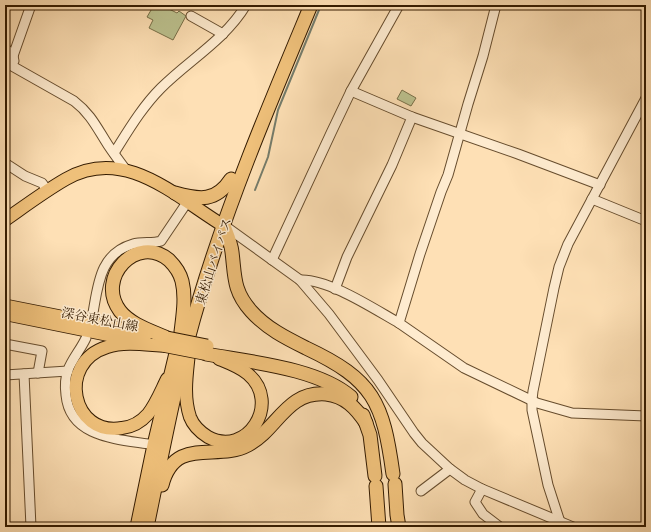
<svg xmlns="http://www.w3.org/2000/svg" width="651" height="532" font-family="'Gentium Book Plus','Noto Serif JP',serif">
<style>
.green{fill:#bdc390;stroke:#786f48}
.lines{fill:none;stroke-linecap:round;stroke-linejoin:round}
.stream{stroke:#757c6b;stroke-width:2}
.minor-casing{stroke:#664c2d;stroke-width:11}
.major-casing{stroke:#341b00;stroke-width:14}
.highway-casing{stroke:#341b00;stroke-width:15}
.minor{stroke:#feebcf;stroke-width:9}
.major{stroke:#efc07a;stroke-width:12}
.highway{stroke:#efc07a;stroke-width:13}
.major-bridge-casing{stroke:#341b00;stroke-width:14;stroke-linecap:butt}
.highway-bridge-casing{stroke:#341b00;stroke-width:15;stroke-linecap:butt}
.major-bridge{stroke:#efc07a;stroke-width:12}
.highway-bridge{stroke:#efc07a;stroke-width:13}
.labels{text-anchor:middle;stroke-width:3;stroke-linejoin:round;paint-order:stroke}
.street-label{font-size:13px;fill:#341b00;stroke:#feebcf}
</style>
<rect width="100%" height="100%" fill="#fee0b5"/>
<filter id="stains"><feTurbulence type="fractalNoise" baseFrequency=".005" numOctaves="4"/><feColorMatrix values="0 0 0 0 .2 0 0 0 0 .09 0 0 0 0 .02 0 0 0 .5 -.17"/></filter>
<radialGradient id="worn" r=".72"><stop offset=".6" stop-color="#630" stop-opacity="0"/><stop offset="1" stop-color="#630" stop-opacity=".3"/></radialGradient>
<g class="green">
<path d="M154,5h7l16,8 2,-2 7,5 -13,24 -24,-12 4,-8 -6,-3z"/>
<path d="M402,90l14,8 -5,8 -14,-7z"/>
</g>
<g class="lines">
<path class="stream" d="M255,190l13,-33 10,-47 43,-105"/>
<g class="minor-casing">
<g id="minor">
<path d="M496,5l-13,51 -15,48 -20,71 -7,17 -21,62 -21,69 65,45 73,35 35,10 74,3"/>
<path d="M191,16l32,18"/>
<path d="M5,48l8,8 1,5"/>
<path d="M13,56l18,-51"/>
<path d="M5,62l69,39c17,13 23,27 34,44 6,9 12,17 18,25"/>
<path d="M351,91l61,26 106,37 82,31"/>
<path d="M114,153c14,-22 28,-46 47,-65 28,-28 64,-48 85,-83"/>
<path d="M5,163l20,13 17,7 6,8"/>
<path d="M592,199l54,22"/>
<path d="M225,226l75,54 29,34 49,66 36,53 8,10 28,26 15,11 17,9 91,38"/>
<path d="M272,260l59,-127 20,-42 48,-86"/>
<path d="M300,280c27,-2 74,29 99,43"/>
<path d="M335,289l12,-32 45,-92 20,-48"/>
<path d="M92,318c6,-30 6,-64 41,-74 9,-3 19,0 28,-3l27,-40"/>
<path d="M86,338c-5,11 -14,21 -18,32 -3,8 -3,17 -2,25 4,44 55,44 88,50"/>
<path d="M5,344l37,7 -4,22"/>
<path d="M24,374l7,153"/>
<path d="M5,375l63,-4"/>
<path d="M482,489l-7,13 8,12 17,13"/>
<path d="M421,491l29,-22"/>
<path d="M559,526l1,-4 -12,-37 -16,-75v-10l1,-9 21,-103 5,-21 9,-23 78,-146"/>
</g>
</g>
<g class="major-casing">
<g id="major">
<path d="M5,220c20,-14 40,-29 61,-41 59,-34 110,18 158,47"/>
<path d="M5,314l128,26"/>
<path d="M165,346c-18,-1 -40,-5 -58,1 -51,16 -35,90 15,81 10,-1 19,-6 26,-14 8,-10 13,-23 19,-35"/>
<path d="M189,353c-2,20 -6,43 1,64 3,8 10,15 18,20 39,21 74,-34 40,-63 -8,-7 -19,-11 -29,-15"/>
</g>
</g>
<g class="highway-casing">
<g id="highway">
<path d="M175,193c25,7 41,9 56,-14"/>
<path d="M224,226c3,8 7,17 8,26 3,24 1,39 19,59 15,17 35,27 55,37 68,32 77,54 87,126"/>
<path d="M5,306l141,28"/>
<path d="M167,338c-15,-7 -36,-13 -47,-27 -25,-33 17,-78 49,-51 6,6 11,13 13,21 4,16 1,34 -1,51"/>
<path d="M206,354c43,8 112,14 145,43"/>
<path d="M363,415l7,20 5,41"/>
<path d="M395,484l2,31 2,12"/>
<path d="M162,485c13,-50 55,-23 86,-40 30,-16 38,-54 78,-51 19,2 30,14 40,29"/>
<path d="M376,486l3,41"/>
<path d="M137,527l17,-82 22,-92"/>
<path d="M147,527c16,-77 30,-155 53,-230 30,-100 71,-196 111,-292"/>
</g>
</g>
<use href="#minor" class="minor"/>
<use href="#major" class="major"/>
<use href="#highway" class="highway"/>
<g class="major-bridge-casing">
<path id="major-bridge" d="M165,346l41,8"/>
</g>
<g class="highway-bridge-casing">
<path id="highway-bridge" d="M167,338l40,8"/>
</g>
<use href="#major-bridge" class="major-bridge"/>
<use href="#highway-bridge" class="highway-bridge"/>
</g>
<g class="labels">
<g class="street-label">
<text transform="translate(213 261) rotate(-72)" y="5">東松山バイパス</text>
<text transform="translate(100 319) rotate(11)" y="5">深谷東松山線</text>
</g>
</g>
<rect width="651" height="532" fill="none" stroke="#fee0b5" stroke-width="20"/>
<rect x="6" y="6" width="639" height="520" fill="none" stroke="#341b00" stroke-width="2"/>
<rect x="10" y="10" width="631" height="512" fill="none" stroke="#341b00"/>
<rect width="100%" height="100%" filter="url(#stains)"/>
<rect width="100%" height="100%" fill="url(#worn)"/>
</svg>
